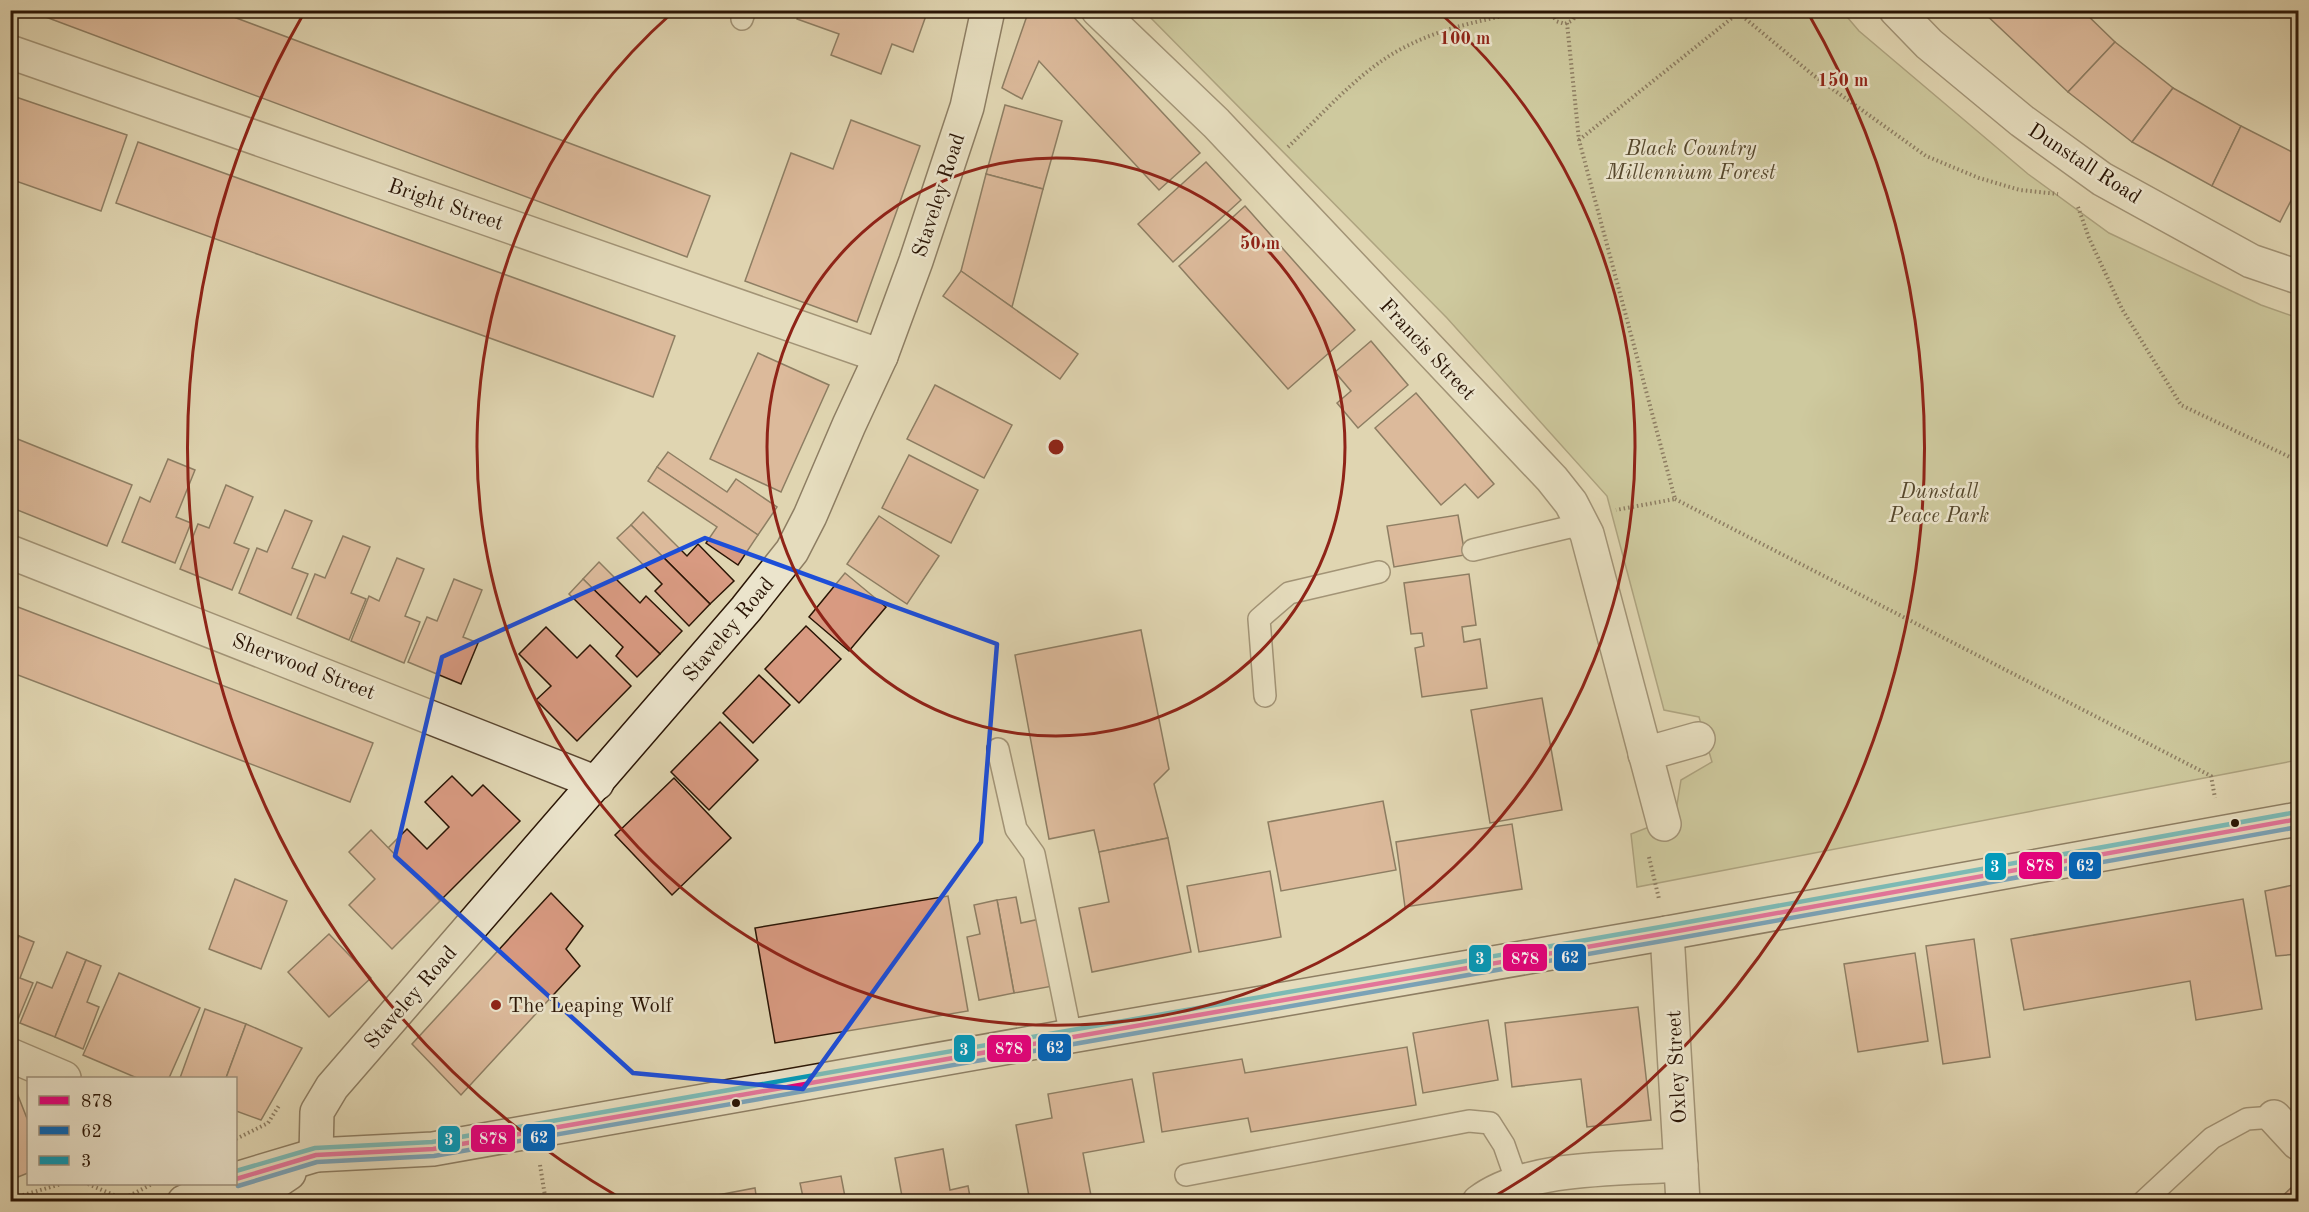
<svg xmlns="http://www.w3.org/2000/svg" width="2309" height="1212" font-family="'Old Standard TT',serif">
<style>
.green{fill:#b9bb87;stroke:#726846;stroke-width:1.5}
.building{fill:#d89a81;stroke:#2a1505;stroke-width:1.5}
.lines{fill:none;stroke-linecap:round;stroke-linejoin:round}
.lane-casing{stroke:#584530;stroke-width:24}
.street-casing{stroke:#584530;stroke-width:36}
.secondary-casing{stroke:#2a1505;stroke-width:36}
.path{stroke:#2a1505;stroke-width:4;stroke-dasharray:1.5 3;stroke-linecap:butt}
.lane{stroke:#ebe4cc;stroke-width:21}
.street{stroke:#ebe4cc;stroke-width:33}
.secondary{stroke:#ebe4cc;stroke-width:33}
.bus-1-casing{stroke:#ebe4cc;stroke-width:9}
.bus-2-casing{stroke:#ebe4cc;stroke-width:9}
.bus-3-casing{stroke:#ebe4cc;stroke-width:9}
.bus-1{stroke:#e5007d;stroke-width:4.5}
.bus-2{stroke:#0065bd;stroke-width:4.5}
.bus-3{stroke:#049aba;stroke-width:4.5}
.marked{fill:none;stroke:#1d4ed8;stroke-width:4.5;stroke-linejoin:round}
.ring{fill:none;stroke:#8f2418;stroke-width:3}
.bus-dot{fill:#2a1505;stroke:#ebe4cc;stroke-width:2}
.poi-dot{fill:#8f2418;stroke:#ebe4cc;stroke-width:2}
.labels{text-anchor:middle;stroke-width:5;stroke-linejoin:round;paint-order:stroke}
.park-label{font-size:21px;font-style:italic;fill:#55472c;stroke:#ebe4cc}
.street-label{font-size:21px;fill:#2a1505;stroke:#ebe4cc}
.poi-label{font-size:21px;fill:#2a1505;stroke:#ebe4cc;text-anchor:start}
.centre{fill:#8f2418;stroke:#ebe4cc;stroke-width:3}
.ring-label{font-size:18px;text-anchor:middle;font-weight:bold;fill:#8f2418;stroke:#ebe4cc;stroke-width:5;stroke-linejoin:round;paint-order:stroke}
.line-badge{stroke:#ebe4cc;stroke-width:2}
.badge-label{font-size:16px;text-anchor:middle;font-weight:bold;fill:#fff}
</style>
<rect width="100%" height="100%" fill="#e0d5b1"/>
<filter id="stains"><feTurbulence type="fractalNoise" baseFrequency=".00333" numOctaves="4"/><feColorMatrix values="0 0 0 0 .2 0 0 0 0 .09 0 0 0 0 .02 0 0 0 .5 -.17"/></filter>
<radialGradient id="worn" r=".72"><stop offset=".6" stop-color="#630" stop-opacity="0"/><stop offset="1" stop-color="#630" stop-opacity=".3"/></radialGradient>
<path class="green" d="M1144,11h698l17,20 169,143 81,59 152,72 37,13v442l-661,127 -6,-53 44,-17 6,-37 31,-18 -13,-45 -35,-7 -57,-214 -160,-178z"/>
<g class="building">
<path d="M27,10h188l495,186 -23,61z"/>
<path d="M800,10h128l-15,42 -21,-8 -11,30 -50,-19 8,-21 -42,-15z"/>
<path d="M1029,10h38l133,143 -41,37 -120,-129 -17,38 -20,-11z"/>
<path d="M1981,10h101l33,32 -47,50z"/>
<path d="M2115,42l58,46 -41,54 -64,-50z"/>
<path d="M2173,88l68,38 -29,60 -80,-44z"/>
<path d="M10,95l117,40 -26,76 -91,-32z"/>
<path d="M1005,105l57,16 -19,68 -57,-15z"/>
<path d="M851,120l69,26 -63,176 -112,-41 46,-128 42,16z"/>
<path d="M2241,126l57,29v32l-18,35 -68,-36z"/>
<path d="M138,142l537,194 -22,61 -537,-194z"/>
<path d="M1206,162l35,38 -68,62 -35,-38z"/>
<path d="M986,174l57,15 -31,118 -51,-36z"/>
<path d="M1245,206l110,124 -67,59 -109,-123z"/>
<path d="M961,271l117,83 -18,25 -117,-83z"/>
<path d="M1371,341l37,44 -50,43 -21,-25 14,-12 -16,-19z"/>
<path d="M758,353l71,32 -48,107 -71,-33z"/>
<path d="M935,385l77,40 -28,53 -77,-39z"/>
<path d="M1416,393l78,91 -16,14 -13,-14 -24,21 -66,-77z"/>
<path d="M10,436l122,49 -25,61 -97,-39z"/>
<path d="M668,452l59,40 9,-13 41,28 -19,28 -101,-68z"/>
<path d="M909,455l69,35 -27,53 -69,-35z"/>
<path d="M168,459l27,11 -19,47 15,6 -16,40 -53,-21 18,-45 10,5z"/>
<path d="M657,467l101,68 -20,30 -32,-22 11,-16 -69,-46z"/>
<path d="M226,485l27,12 -19,46 15,6 -17,41 -52,-21 18,-45 11,4z"/>
<path d="M285,510l27,11 -20,47 16,6 -17,41 -52,-22 18,-45 10,4z"/>
<path d="M643,512l44,44 11,-12 36,37 -24,23 -79,-79z"/>
<path d="M1458,515l7,40 -71,12 -7,-41z"/>
<path d="M879,516l60,40 -32,48 -60,-40z"/>
<path d="M631,525l79,79 -21,22 -34,-35 7,-7 -45,-46z"/>
<path d="M343,536l27,11 -19,46 15,6 -17,41 -52,-22 18,-44 10,4z"/>
<path d="M397,558l27,11 -19,47 15,6 -16,41 -53,-22 18,-45 10,5z"/>
<path d="M599,562l41,41 6,-7 36,35 -22,23 -77,-75z"/>
<path d="M845,573l41,34 -37,44 -40,-34z"/>
<path d="M1469,574l7,51 -14,2 2,15 16,-3 7,49 -65,9 -7,-49 9,-2 -2,-13 -11,1 -7,-51z"/>
<path d="M454,579l28,11 -19,47 15,6 -17,41 -53,-22 19,-45 10,4z"/>
<path d="M583,579l77,75 -23,23 -21,-21 7,-9 -54,-53z"/>
<path d="M10,604l363,139 -23,59 -340,-130z"/>
<path d="M806,626l35,33 -42,44 -34,-34z"/>
<path d="M546,627l31,31 13,-13 41,41 -54,55 -41,-41 15,-14 -32,-32z"/>
<path d="M1141,630l28,139 -15,15 14,54 -69,14 -5,-22 -45,9 -34,-184z"/>
<path d="M759,675l31,30 -37,38 -30,-30z"/>
<path d="M1542,698l20,112 -72,13 -19,-113z"/>
<path d="M720,722l38,38 -49,50 -38,-38z"/>
<path d="M452,776l20,20 11,-11 37,36 -80,80 -52,-53 19,-19 20,20 22,-22 -24,-25z"/>
<path d="M674,778l57,60 -59,57 -57,-60z"/>
<path d="M1383,801l13,69 -115,21 -13,-69z"/>
<path d="M1512,824l10,65 -117,18 -9,-65z"/>
<path d="M371,830l69,71 -48,48 -43,-44 26,-26 -26,-27z"/>
<path d="M1168,838l23,114 -99,20 -13,-64 30,-6 -10,-50z"/>
<path d="M1270,871l11,66 -82,15 -12,-66z"/>
<path d="M235,879l52,22 -26,68 -52,-20z"/>
<path d="M2298,884v70l-22,2 -11,-65z"/>
<path d="M551,893l32,33 -17,23 14,17 -119,129 -49,-51z"/>
<path d="M948,896l20,115 -193,32 -20,-115z"/>
<path d="M1016,897l5,26 19,-4 13,67 -39,7 -17,-93z"/>
<path d="M2243,899l19,110 -66,11 -6,-39 -166,29 -13,-71z"/>
<path d="M997,900l17,93 -35,7 -12,-63 13,-3 -6,-29z"/>
<path d="M10,932l9,4 -9,20z"/>
<path d="M329,934l42,44 -42,39 -41,-45z"/>
<path d="M19,936l15,6 -14,36 13,5 -17,41 -6,-2v-66z"/>
<path d="M1974,939l16,118 -47,7 -17,-118z"/>
<path d="M67,952l19,8 -31,77 -35,-14 17,-41 15,6z"/>
<path d="M1915,953l13,88 -70,11 -14,-88z"/>
<path d="M86,960l15,6 -14,36 12,5 -16,42 -28,-12z"/>
<path d="M119,973l81,35 -31,70h-32l-54,-23z"/>
<path d="M1638,1007l13,113 -64,7 -6,-48 -69,8 -7,-64z"/>
<path d="M205,1009l41,15 -20,54h-46z"/>
<path d="M1488,1020l10,60 -75,13 -10,-60z"/>
<path d="M246,1024l56,24 -41,72 -25,-9v-33h-10z"/>
<path d="M1407,1047l9,58 -165,27 -3,-14 -86,14 -9,-59 89,-14 3,14z"/>
<path d="M1132,1079l12,63 -61,11 9,48 -62,1 -14,-77 36,-7 -4,-24z"/>
<path d="M17,1093l11,28v52l-10,4 -8,-19v-62z"/>
<path d="M943,1149l7,41 18,-4 3,16h-68l-8,-44z"/>
<path d="M841,1176l5,26h-42l-4,-19z"/>
<path d="M2292,1187l6,7v8h-22z"/>
<path d="M755,1188l2,14h-76z"/>
</g>
<g class="lines">
<g class="lane-casing">
<g id="lane">
<path d="M742,19l3,-9"/>
<path d="M1473,550l109,-26"/>
<path d="M1265,696l-6,-77 30,-26 90,-21"/>
<path d="M998,749l18,80 18,25 37,182"/>
<path d="M1186,1175l283,-54 21,2 14,22 13,37"/>
<path d="M2143,1202l69,-64 35,-19 27,-2"/>
</g>
</g>
<g class="street-casing">
<g id="street">
<path d="M1098,10l118,113 336,356 19,24 16,31 77,290"/>
<path d="M1896,10l33,34 93,77 80,58 149,82 47,16"/>
<path d="M10,52l871,304"/>
<path d="M10,552l587,231"/>
<path d="M1645,754l53,-15"/>
<path d="M1667,933l16,269"/>
<path d="M10,1055l54,23"/>
<path d="M2274,1117l24,26"/>
<path d="M1479,1202c49,-37 141,-33 202,-37"/>
</g>
</g>
<g class="secondary-casing">
<g id="secondary">
<path d="M316,1155l1,-43 15,-25 414,-478 46,-58 18,-35 39,-91 32,-69 35,-95 51,-154 21,-97"/>
<path d="M236,1179l80,-24 117,-6 638,-113 596,-103 631,-114"/>
<path d="M184,1202l40,-18"/>
<path d="M246,1202l43,-29"/>
</g>
</g>
<g class="path">
<path d="M1550,10l6,11 9,3 8,-4 5,-10"/>
<path d="M1593,10l27,5 7,-5"/>
<path d="M1735,10l78,65 113,81 53,22 41,12 38,4"/>
<path d="M1567,23l12,117 96,359 -59,11"/>
<path d="M1579,140l158,-126"/>
<path d="M1288,147c38,-36 75,-81 123,-103 37,-18 79,-25 119,-34"/>
<path d="M2078,207l11,31 33,71 59,96 117,56"/>
<path d="M1675,499l536,277 4,22"/>
<path d="M1649,857l10,42"/>
<path d="M236,1139l32,-16 12,-19"/>
<path d="M540,1165l6,37"/>
<path d="M88,1184l35,15 29,-15"/>
<path d="M10,1199l51,-15"/>
</g>
<use href="#lane" class="lane"/>
<use href="#street" class="street"/>
<use href="#secondary" class="secondary"/>
<g class="bus-1-casing">
<path id="bus-1" d="M236,1179l80,-24 117,-6 1234,-216 631,-114"/>
</g>
<g class="bus-2-casing">
<path id="bus-2" d="M238,1186l79,-24 117,-6 1234,-216 630,-113"/>
</g>
<g class="bus-3-casing">
<path id="bus-3" d="M236,1171l79,-23 117,-6 1234,-216 631,-114"/>
</g>
<use href="#bus-1" class="bus-1"/>
<use href="#bus-2" class="bus-2"/>
<use href="#bus-3" class="bus-3"/>
</g>
<path d="M0 0H2309V1212H0ZM705,538l292,106 -16,198 -178,247 -170,-16 -238,-217 47,-199z" fill="#e0d5b1" fill-opacity=".55" fill-rule="evenodd"/>
<path class="marked" d="M705,538l292,106 -16,198 -178,247 -170,-16 -238,-217 47,-199z"/>
<g class="ring">
<circle cx="1056" cy="447" r="289"/>
<path d="M1440 13A579 579 0 1 1 672 13"/>
<path d="M622 1199A868 868 0 0 1 304 13M1808 13A868 868 0 0 1 1490 1199"/>
</g>
<g class="bus-dot">
<circle cx="2235" cy="823" r="5"/>
<circle cx="736" cy="1103" r="5"/>
</g>
<circle class="poi-dot" cx="496" cy="1005" r="6"/>
<g class="labels">
<g class="park-label">
<text x="1691" y="155">Black Country<tspan x="1691" dy="24">Millennium Forest</tspan></text>
<text x="1939" y="498">Dunstall<tspan x="1939" dy="24">Peace Park</tspan></text>
</g>
<g class="street-label">
<text transform="translate(2085 163) rotate(33)" y="7">Dunstall Road</text>
<text transform="translate(938 195) rotate(-72)" y="7">Staveley Road</text>
<text transform="translate(446 204) rotate(19)" y="7">Bright Street</text>
<text transform="translate(1428 349) rotate(47)" y="7">Francis Street</text>
<text transform="translate(728 629) rotate(-50)" y="7">Staveley Road</text>
<text transform="translate(304 666) rotate(21)" y="7">Sherwood Street</text>
<text transform="translate(410 997) rotate(-49)" y="7">Staveley Road</text>
<text transform="translate(1676 1067) rotate(-93)" y="7">Oxley Street</text>
</g>
<g class="poi-label">
<text x="508" y="1012">The Leaping Wolf</text>
</g>
</g>
<circle cx="1056" cy="447" r="9" class="centre"/>
<g class="ring-label">
<text x="1465" y="44">100 m</text>
<text x="1843" y="86">150 m</text>
<text x="1260" y="249">50 m</text>
</g>
<g class="line-badge">
<rect x="2068" y="851" width="34" height="29" rx="6" fill="#0065bd"/>
<rect x="2018" y="851" width="45" height="29" rx="6" fill="#e5007d"/>
<rect x="1984" y="852" width="23" height="29" rx="6" fill="#049aba"/>
<rect x="1553" y="943" width="34" height="29" rx="6" fill="#0065bd"/>
<rect x="1502" y="943" width="46" height="29" rx="6" fill="#e5007d"/>
<rect x="1468" y="944" width="24" height="29" rx="6" fill="#049aba"/>
<rect x="1037" y="1033" width="35" height="29" rx="6" fill="#0065bd"/>
<rect x="986" y="1034" width="46" height="29" rx="6" fill="#e5007d"/>
<rect x="953" y="1034" width="23" height="29" rx="6" fill="#049aba"/>
<rect x="522" y="1123" width="34" height="29" rx="6" fill="#0065bd"/>
<rect x="470" y="1124" width="46" height="29" rx="6" fill="#e5007d"/>
<rect x="437" y="1125" width="24" height="28" rx="6" fill="#049aba"/>
</g>
<g class="badge-label">
<text x="2085" y="871">62</text>
<text x="2040" y="871">878</text>
<text x="1995" y="872">3</text>
<text x="1570" y="963">62</text>
<text x="1525" y="964">878</text>
<text x="1480" y="964">3</text>
<text x="1055" y="1053">62</text>
<text x="1009" y="1054">878</text>
<text x="964" y="1055">3</text>
<text x="539" y="1143">62</text>
<text x="493" y="1144">878</text>
<text x="449" y="1145">3</text>
</g>
<rect width="2309" height="1212" fill="none" stroke="#e0d5b1" stroke-width="36"/>
<rect x="12" y="12" width="2285" height="1188" fill="none" stroke="#2a1505" stroke-width="3"/>
<rect x="18" y="18" width="2273" height="1176" fill="none" stroke="#2a1505" stroke-width="1.5"/>
<rect x="27" y="1077" width="210" height="108" fill="#ebe4cc" stroke="#9e917c" stroke-width="1.5"/>
<rect x="39" y="1096" width="30" height="9" fill="#e5007d" stroke="#9e917c" stroke-width="1.5"/>
<text x="81" y="1107" font-size="18" fill="#2a1505">878</text>
<rect x="39" y="1126" width="30" height="9" fill="#0065bd" stroke="#9e917c" stroke-width="1.5"/>
<text x="81" y="1137" font-size="18" fill="#2a1505">62</text>
<rect x="39" y="1156" width="30" height="9" fill="#049aba" stroke="#9e917c" stroke-width="1.5"/>
<text x="81" y="1167" font-size="18" fill="#2a1505">3</text>
<rect width="100%" height="100%" filter="url(#stains)"/>
<rect width="100%" height="100%" fill="url(#worn)"/>
</svg>
